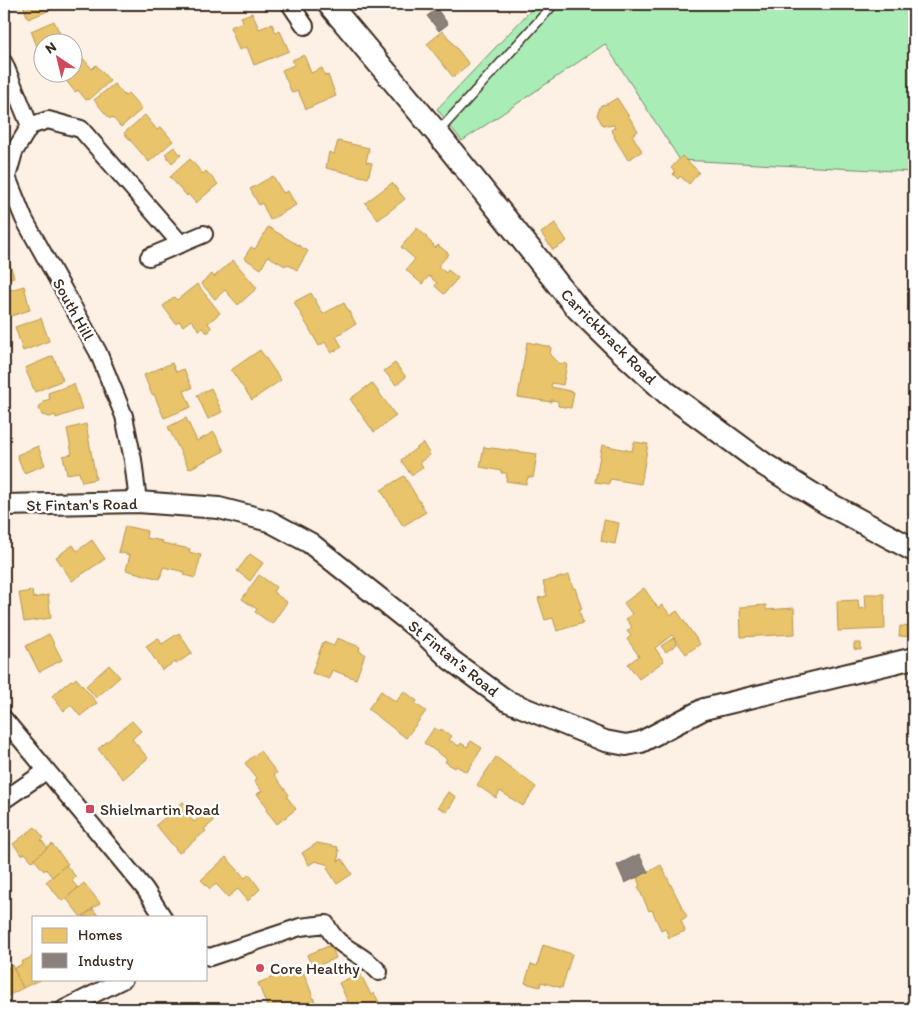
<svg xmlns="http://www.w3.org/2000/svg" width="918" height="1013" font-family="Itim,sans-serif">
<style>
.green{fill:#a9ecb6;stroke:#728b6a}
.homes{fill:#e9c46a;stroke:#b59653}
.industry{fill:#8a817c;stroke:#726760}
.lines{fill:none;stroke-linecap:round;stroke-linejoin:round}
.service-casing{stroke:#3b2a1e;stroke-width:11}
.minor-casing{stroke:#3b2a1e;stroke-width:20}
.tertiary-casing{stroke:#3b2a1e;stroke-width:24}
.secondary-casing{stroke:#3b2a1e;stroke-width:26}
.service{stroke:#fff;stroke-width:8}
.minor{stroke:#fff;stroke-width:16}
.tertiary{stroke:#fff;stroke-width:20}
.secondary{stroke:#fff;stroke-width:22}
.poi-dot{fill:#d1495b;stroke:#fff;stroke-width:2}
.labels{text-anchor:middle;stroke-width:5;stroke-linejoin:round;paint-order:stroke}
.street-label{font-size:16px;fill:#3b2a1e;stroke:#fff}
.poi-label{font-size:16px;fill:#3b2a1e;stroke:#fff;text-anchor:start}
</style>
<rect width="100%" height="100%" fill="#fdf0e4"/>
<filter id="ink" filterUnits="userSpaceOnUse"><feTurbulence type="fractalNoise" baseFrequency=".02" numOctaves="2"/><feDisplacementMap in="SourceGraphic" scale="10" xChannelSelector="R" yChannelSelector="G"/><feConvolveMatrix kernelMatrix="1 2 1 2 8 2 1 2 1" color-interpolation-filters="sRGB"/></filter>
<g filter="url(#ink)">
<path class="green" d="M529,4h385v168l-234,-12 -75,-116 -143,97 -25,-32 94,-99z"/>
<g class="homes">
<path d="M17,4h37l1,4 -27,11 -5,-14 -4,2z"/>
<path d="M252,13l7,16 13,-5 4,9 4,-2 9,20 -35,14 -7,-18 -8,3 -9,-23 13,-5 -2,-5z"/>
<path d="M54,21l10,21h-22v17l-11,-28z"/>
<path d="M443,31l26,33 -16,13 -26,-33z"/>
<path d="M304,55l7,18 11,-5 3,8 3,-1 8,21 -30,13 -8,-18 -6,2 -10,-23 12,-5 -2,-5z"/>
<path d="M81,56l11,13 4,-4 14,16 -21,19 -1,-1 -2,1 -8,-10 -3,2 -14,-18 11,-2v-8z"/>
<path d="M114,84l11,12 3,-3 14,16 -21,18 -9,-10 -2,2 -16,-19z"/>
<path d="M617,98l21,33 -6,4 10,16 -14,9 -14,-23 1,-1 -4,-6 4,-3 -1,-2 -7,1 -5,-2 -5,-9 4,-10 6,-1z"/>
<path d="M145,115l12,15 4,-3 12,14 -24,21 -25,-29z"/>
<path d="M338,141l31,7 -3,14 6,1 -4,15 -42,-10 3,-16 5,2z"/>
<path d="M174,147l7,8 -9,8 -7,-9z"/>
<path d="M682,156l17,16 -10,12 -9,-8 -2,3 -5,-5 2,-2 -4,-4z"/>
<path d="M190,159l13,15 3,-3 12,13 -22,19 -8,-9 -1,2 -17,-19z"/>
<path d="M273,176l10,17 5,-2 8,14 -26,15 -8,-17 -3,2 -9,-16z"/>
<path d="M392,183l13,16 -27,21 -13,-17z"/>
<path d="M555,223l12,18 -14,9 -12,-17z"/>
<path d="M268,227l40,24 -11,19 -10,-6 -2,2 -17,-10 -7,13 -17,-11 7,-11 4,2z"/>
<path d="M417,228l10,9 -1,1 8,7 -1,1 2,2 3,-3 11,9 -11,12 8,7 2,-3 10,8 -14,16 -9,-8 2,-3 -8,-7 -7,8 -16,-14 9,-11 -14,-12z"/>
<path d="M4,255h3l7,22 -10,3z"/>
<path d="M233,260l24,28 -19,17 -13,-15 -10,9 -14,-16 11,-9 2,3z"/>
<path d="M197,284l23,29 -12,10 3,4 -2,5h-3l-4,-4 -3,2 -8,-10 -8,6 -4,-5 -3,3 -13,-18 11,-9 3,3z"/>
<path d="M24,286l6,24 -26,8v-26z"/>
<path d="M311,293l12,21 21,-11 12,21 -20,12 6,11 -11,6 -6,-11 -6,4 -25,-44z"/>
<path d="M41,318l8,23 -26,10 -8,-24z"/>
<path d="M527,342l24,5 -1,8 8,8 9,1 -4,21 -11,-2 -1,4 23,5 -3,16 -13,-2v-5l-7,-1v2l-33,-5z"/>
<path d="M260,350l21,30 -29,20 -21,-30z"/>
<path d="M53,356l10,24 -28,12 -10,-24z"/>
<path d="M172,363l4,9 8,-3 8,19 -8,3 7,16 -27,11 -10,-24 -2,1 -8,-20z"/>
<path d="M395,363l11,14 -10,8 -12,-14z"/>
<path d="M372,383l24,33 -22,16 -24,-33z"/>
<path d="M74,384l8,25 -26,9 -1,-3 -5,2 -8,-2 -3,-7 5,-7 6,-2 -2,-6z"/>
<path d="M211,388l11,24 -14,7 -11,-24z"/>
<path d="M186,418l11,23 17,-9 10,19 -35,18 -21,-42z"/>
<path d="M86,424l10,55 -14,3 -3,-10 -12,2 -4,-18 9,-2 -5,-25z"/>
<path d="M634,442l14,2 -7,40 -31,-5 -1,5 -14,-2 7,-37 30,6z"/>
<path d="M423,443l7,12 -10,7 3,5 -12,8 -10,-15z"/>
<path d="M38,446l7,19 -21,8 -7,-18z"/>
<path d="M484,447l53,7 -4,24 -5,-1 -2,7 -20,-3 1,-8h-6l1,-2 -22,-4z"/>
<path d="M404,476l22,36 -23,14 -22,-36z"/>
<path d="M604,520l15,3 -4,21 -14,-3z"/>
<path d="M125,526l22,5 -1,7 17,3 -1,2 28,6 -1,3 12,3 -6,23 -11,-3 1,-3 -22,-5 -3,12 -34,-9 4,-15 -12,-3z"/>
<path d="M92,540l13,19 -33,22 -16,-24 17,-12 4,6z"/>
<path d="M250,554l13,9 -13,18 -13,-10z"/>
<path d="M259,575l17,12 -3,5 14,10 -15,22 -17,-12 2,-3 -15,-10z"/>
<path d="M569,575l4,13h2l7,21 -3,1 4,13 -26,8 -4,-13 -8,2 -7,-22 9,-2 -4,-14z"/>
<path d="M644,588l14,20 4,-3 9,10 6,-4 23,33 -14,10 -14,-19 -17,13 9,13 -25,18 -11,-15 11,-8 -12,-17 4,-3 -4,-5 5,-4 -6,-8 6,-5 -8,-11z"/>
<path d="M32,591l1,7 15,-3 3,23 -27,4 -5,-29z"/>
<path d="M865,594h19l1,35 -47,2 -1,-30 21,-1 1,9 7,-1z"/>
<path d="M766,605v5l28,-2 1,26 -54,3 -1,-30z"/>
<path d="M900,626l14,1v10l-15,-1z"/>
<path d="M179,633l13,20 -16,11 -1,-2 -13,8 -16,-24 12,-8 4,6z"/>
<path d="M49,634l13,26 -23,12 -13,-26z"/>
<path d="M337,638l23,9 -1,4 6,3 -9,25 -24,-9 -3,9 -17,-6 11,-31 11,4z"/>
<path d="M673,638l4,6 -11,8 -5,-6z"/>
<path d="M854,643h7v7l-7,-1z"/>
<path d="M109,665l11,12 -24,21 -10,-12z"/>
<path d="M76,678l21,25 -17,13 -9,-11 -7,6 -12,-15 19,-16 2,1z"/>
<path d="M381,691l15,11 8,-11 13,10 -2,3 11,7 -20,27 -38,-29z"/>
<path d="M132,721l9,10 -9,8 16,19 -25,21 -25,-30z"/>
<path d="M434,728l6,3 1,-2 11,7 -3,4 10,6 2,-3 6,4 4,-6 11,7 -15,24 -11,-6 -1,2 -10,-6 2,-3 -23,-16z"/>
<path d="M260,751l17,22 -3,2 15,20 -2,2 9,12 -19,15 -11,-14 2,-2 -11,-14 5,-3 -8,-10 3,-2 -12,-16z"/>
<path d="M496,757l40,30 -13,19 -23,-15 -4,7 -19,-13z"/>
<path d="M448,792l8,5 -9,15 -9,-5z"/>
<path d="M183,802l8,10 -3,3 6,7 12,-10 8,9 -10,8 2,2 -27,22 -23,-28z"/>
<path d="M35,827l9,11 -3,2 7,8 -16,13 -7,-8 -3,2 -9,-11z"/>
<path d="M317,843l21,4 -1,3h2l-1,11 4,-2 10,15 -15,10 -10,-16 2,-3 -14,-4 -6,4 -7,-12z"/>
<path d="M52,844l16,20 -16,13 -6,-8 -2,2 -10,-12z"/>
<path d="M226,857l19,21 4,-4 11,15 -12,12 -10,-12 -10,8 -12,-13 -6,5 -9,-9z"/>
<path d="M66,865l10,12 -4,4 6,7 -16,13 -16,-19z"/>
<path d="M661,865l26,52 -6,3 4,11 -16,7 -4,-10 -4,2 -9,-20 -3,1 -11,-24 2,-1 -3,-8z"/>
<path d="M84,883l16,20 -19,14 -15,-19z"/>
<path d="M93,909l6,8h-16z"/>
<path d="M331,945l5,13 -24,10 -5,-13z"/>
<path d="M543,945l29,9 -10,34 -21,-6 -1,5 -15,-4 6,-19 6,2z"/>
<path d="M34,956v23h7l-18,9 -10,-19 9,-5 -1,-2z"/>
<path d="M12,965l11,23 -19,10v-28z"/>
<path d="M301,966l14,36 -17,7h-30l-10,-26z"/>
<path d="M360,973l11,22 3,-2 5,9 -4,1 3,6h-33l-2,-4 5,-3 -9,-19z"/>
</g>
<g class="industry">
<path d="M437,9l11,15 -9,7 -12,-15z"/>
<path d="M639,854l9,18 -23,11 -8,-18z"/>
</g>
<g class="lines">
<g class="service-casing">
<path id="service" d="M438,132l116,-128"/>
</g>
<g class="minor-casing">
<g id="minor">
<path d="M290,4l15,22"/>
<path d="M4,63l26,63"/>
<path d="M149,257l55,-23"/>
<path d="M138,502l-5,-42 -9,-44 -26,-64 -74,-133 -17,-42 7,-25 16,-26 18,-6 33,9 100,115"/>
<path d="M4,719l141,170 18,28"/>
<path d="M4,800l42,-29"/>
<path d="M206,956l4,1 90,-30 26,-3c13,27 34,26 53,48"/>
<path d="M64,1009l60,-30"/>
</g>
</g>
<g class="tertiary-casing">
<path id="tertiary" d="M4,505l134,-3 81,6 50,13 41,22 112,89 29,28 56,41 98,40 21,4 15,-3 63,-33 210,-51"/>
</g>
<g class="secondary-casing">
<path id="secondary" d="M329,4l108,129 140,175 44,43 46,42 98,72 60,37 89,48"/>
</g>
<use href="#service" class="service"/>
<use href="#minor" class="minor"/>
<use href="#tertiary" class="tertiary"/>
<use href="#secondary" class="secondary"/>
</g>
</g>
<g class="poi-dot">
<rect x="85" y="804" width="10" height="10" rx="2.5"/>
<circle cx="260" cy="968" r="5"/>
</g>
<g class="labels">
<g class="street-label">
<text transform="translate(74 309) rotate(61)" y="6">South Hill</text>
<text transform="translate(609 336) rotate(45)" y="6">Carrickbrack Road</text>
<text transform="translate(82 504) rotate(-1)" y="6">St Fintan's Road</text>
<text transform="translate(454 658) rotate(39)" y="6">St Fintan's Road</text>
</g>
<g class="poi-label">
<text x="100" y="815">Shielmartin Road</text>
<text x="270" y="974">Core Healthy</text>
</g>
</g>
<rect width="918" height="1013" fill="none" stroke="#fff" stroke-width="20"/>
<rect x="10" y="10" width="898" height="993" fill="none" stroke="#3b2a1e" stroke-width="2" filter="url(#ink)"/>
<rect x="32" y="916" width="175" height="65" fill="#ffffff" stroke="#b1aaa5"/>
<rect x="42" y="928" width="25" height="15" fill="#e9c46a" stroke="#b1aaa5"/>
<text x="78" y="940" font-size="15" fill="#3b2a1e">Homes</text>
<rect x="42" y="953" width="25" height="15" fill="#8a817c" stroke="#b1aaa5"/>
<text x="78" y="966" font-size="15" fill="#3b2a1e">Industry</text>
<g transform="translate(58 58) rotate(325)"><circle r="24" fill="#ffffff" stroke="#b1aaa5"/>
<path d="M0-4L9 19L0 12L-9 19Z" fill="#d1495b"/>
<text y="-8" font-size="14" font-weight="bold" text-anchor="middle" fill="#3b2a1e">N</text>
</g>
</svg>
